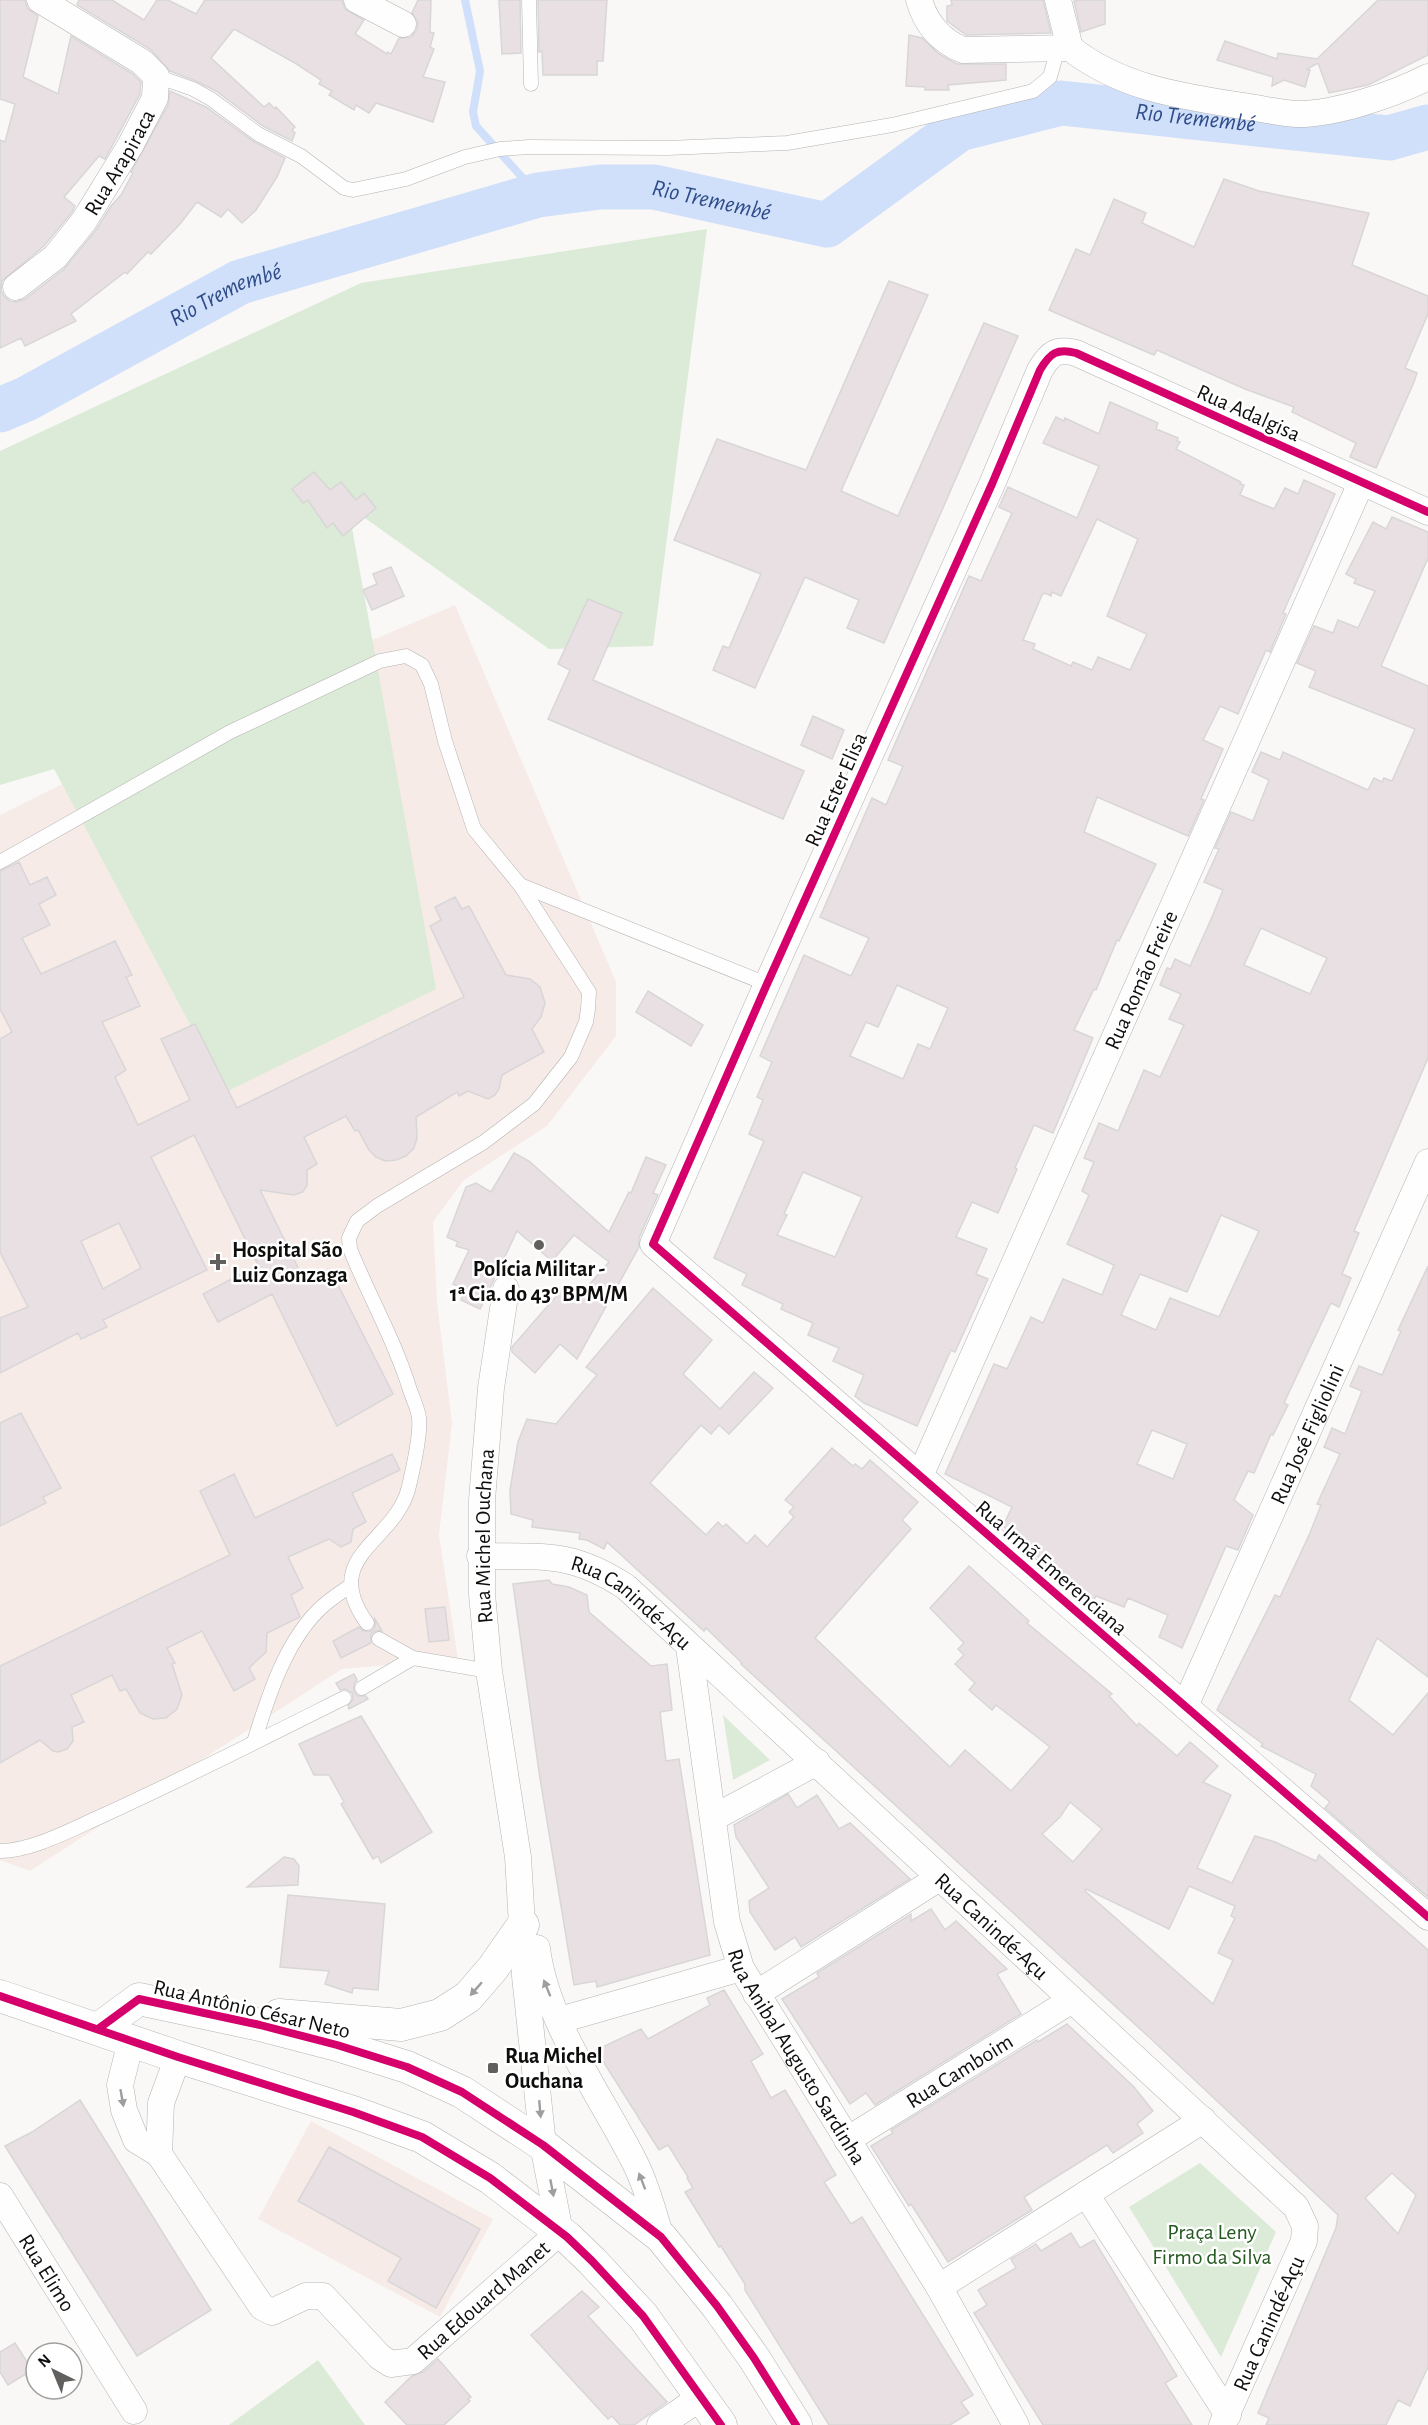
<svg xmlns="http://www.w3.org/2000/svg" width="1428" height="2425" font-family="'Alegreya Sans',sans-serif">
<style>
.medical{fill:#f7ebe8}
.green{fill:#dbebd7}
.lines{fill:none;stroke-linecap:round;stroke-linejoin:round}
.stream{stroke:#d0dffa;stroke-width:8}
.river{stroke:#d0dffa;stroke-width:45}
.building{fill:#e9e0e4;stroke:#d8d6d6;stroke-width:1.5;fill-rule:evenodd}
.service-casing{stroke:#b4b3b1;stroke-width:15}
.minor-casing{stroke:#b4b3b1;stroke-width:27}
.tertiary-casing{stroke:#b4b3b1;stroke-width:33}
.service{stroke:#fefefe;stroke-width:14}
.minor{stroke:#fefefe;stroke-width:26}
.tertiary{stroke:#fefefe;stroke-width:32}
.cycleway-casing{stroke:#fff;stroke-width:11}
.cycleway{stroke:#d6006c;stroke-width:8}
.oneway{fill:#9e9e9e}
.poi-dot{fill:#61605f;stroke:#fff;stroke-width:2}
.labels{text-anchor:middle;stroke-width:5;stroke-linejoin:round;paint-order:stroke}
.street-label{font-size:22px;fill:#0f0e0d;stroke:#fff}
.poi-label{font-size:22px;font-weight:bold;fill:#0f0e0d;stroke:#fff;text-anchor:start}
.park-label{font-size:22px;fill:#24591f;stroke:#fff}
.water-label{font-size:24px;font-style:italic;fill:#2e4c88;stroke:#fff}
</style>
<rect width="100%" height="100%" fill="#f9f8f6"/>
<g class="medical">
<path d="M455,605l161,377v54l-69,90 -83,54 -31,42 4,80 15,121 -13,112 19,124 -116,10 -312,202 -30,-11v-1045l236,-117z"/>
<path d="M311,2121l182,98 -53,98 -182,-98z"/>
</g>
<g class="green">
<path d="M707,229l-54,417 -104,3 -201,-143 88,483 -210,103 -172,-323 -54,16v-334l361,-168z"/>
<path d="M723,1715l47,45 -37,20v-1z"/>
<path d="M1200,2163l76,69 -55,125 -92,-150z"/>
<path d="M318,2360l47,65h-136z"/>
</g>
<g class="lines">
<path class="stream" d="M465,0l15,71 -7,41 3,14 62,69"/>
<path class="river" id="s1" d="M0,410l26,-11 214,-117 298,-87 62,-8h54l173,38 132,-96 102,-26 328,35 39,-11"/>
</g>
<g class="building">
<path d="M0,0h25l2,8 11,8 -15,61 35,17 13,-58 62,38 8,8 -1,12 -35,65 -6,-3 -35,41 11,9 -3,6 -28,34 -42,35 -1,9 3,6 6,5 7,1 8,-3 39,-30 32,-39 15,-24 10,-11 12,-22 -2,-1 37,-67 2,-14 36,16 47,34 32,17 -8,19 -21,33 -14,13 -14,-14 -7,8 -24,-15 -17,22 -29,30 -3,-2 -21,22 -2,-2 -54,42 5,7 -51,25 -4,-8 -21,10v-208l5,2 10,-38 -15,-5z"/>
<path d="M79,0h33l32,20 13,-20h11l28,14 9,-14h137l3,9 19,11 -9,14 32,20 1,-2 3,2 8,-16 12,-1 5,-6 2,-8 -6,-10 6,-13h13l-1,32 4,1 -4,14 4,2 -11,28 22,5 -12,40 -57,-19 -7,10 -13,-8 -2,5 -25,-15 3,-4 -13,-7 2,-4 -26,-17 -61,-34 -23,29 53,49 5,-4 6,6 1,-2 19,20 -3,3 3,3 -3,8 -29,-15 -47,-35 -20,-10 -26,-10 -20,-22 -73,-44z"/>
<path d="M499,0h21l1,53 -19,1z"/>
<path d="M538,0h69l-4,61h-6v14h-54l-1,-24 -3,1z"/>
<path d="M951,0h92l8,33 -85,2 -19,-14v-15l5,-1z"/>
<path d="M1079,0h26v24l-24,8 -7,-31z"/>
<path d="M1378,0h50v55l-60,30 -39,8 -11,-30 -11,6 3,1 -5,17 -21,-7 -12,6 1,-9 -56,-17 8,-19 52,18 1,-6 39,6z"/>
<path d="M909,35l13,3 17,16 18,10h49v16l-58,5 1,5h-24v-3l-19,-1z"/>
<path d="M1224,179l35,12 110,22 -17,52 76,31v18l-23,54 12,5 -3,9 -38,86 -26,-11 6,-14 -64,-31 2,-5 -49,-18 -88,-39 -3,5 -105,-45 27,-61 14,6 24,-56 32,14 -4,10 52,24z"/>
<path d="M889,281l39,14 -87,196 57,25 86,-193 34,13 -134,307 -37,-15 12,-28 -54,-23 -50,111 -42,-18 10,-24 6,2 32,-74 -87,-34 43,-101 89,31z"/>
<path d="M1110,402l48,21 -2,6 22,9 -1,3 3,1 -4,7 65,33 -1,2 4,1 -4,10 34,14 11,-21 13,6 6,-14 31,14 -52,119 3,1 -16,38 -4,-2 -28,64 -18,-8 -17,34 20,9 -22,50 3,1 -16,36 -91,-39 -13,35 72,32 -37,77 -2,-1 -21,50 -2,-1 -20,41 19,8 -40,95 -19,-8 -19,43 2,1 -19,44 -26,-11 -16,35 31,12 -11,25 12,5 -33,73 -4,-2 -34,76 -53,-23 -9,-7 9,-21 -31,-14 6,-13 -31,-13 5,-12 -32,-14 2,-5 -41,-19 5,-11 -33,-16 50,-117 -15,-7 14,-34 -6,-3 15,-35 -12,-6 44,-101 47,21 18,-38 -49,-21 52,-119 14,7 17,-39 -15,-6 6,-14 75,-170 12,5 31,-68 -13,-6 9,-20 69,31 22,-52 -56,-23 13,-26 8,4 1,-3 34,16zM1097,519l41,20 -31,77 40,18 -17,36 -32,-13 -6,13 -19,-8 -2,4 -38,-17 2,-5 -12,-4 19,-45 3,-2 6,3 1,-4 9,4zM897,985l51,23 -18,41 -12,-5 -15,35 -53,-23 16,-34 12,5zM803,1172l59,25 -27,60 -58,-22 10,-20 -3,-1z"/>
<path d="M314,472l16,18 11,-8 15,18 8,-7 12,15 -33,28 -10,-13 -6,5 -19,-28 -5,3 -11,-14z"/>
<path d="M1392,517l36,15v26l-47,108 47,20v372l-74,173 5,2 -17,41 9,4 -12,29 -8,-4 -47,100 4,2 -15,30 -2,-1 -17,39 -6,-2 -14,29 19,15 -15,35 -12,-4 -44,102 -23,-11 9,-22 -40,-17 -4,9 -28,-11 -4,8 -89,-78 9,-19 -67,-33 49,-110 13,5 24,-52 12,6 20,-44 39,16 12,-30 -47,-21 22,-49 -7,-4 12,-29 -10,-4 15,-35 19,8 26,-61 16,7 24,-52 -15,-6 12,-25 -21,-9 7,-17 4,1 4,-10 15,7 22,-49 11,-27 -19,-8 15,-33 -4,-1 16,-36 22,9 16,-41 -17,-8 9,-20 19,8 3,-8 85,38 6,-12 8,4 2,-4 8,3 23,-52 -106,-42 7,-16 -19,-8 17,-37 19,7 5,-13 20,8 17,-37 -21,-8 2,-4 -10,-5 27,-52 13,7zM1261,928l66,30 -17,36 -66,-29zM1221,1215l38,16 -40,86 -49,-19 -14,32 -35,-15 19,-41 47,18zM1152,1430l35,14 -14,35 -36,-15z"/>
<path d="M391,567l13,29 -32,14 -9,-20 14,-6 -4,-10z"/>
<path d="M588,599l34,14 -29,67 211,91 -21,48 -235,-100 22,-49 -12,-6z"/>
<path d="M813,716l31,14 -12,29 -31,-14z"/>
<path d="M19,862l11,23 17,-8 9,18 -17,9 11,21 -28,13 19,36 74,-33 17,34 -6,2 14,29 -38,16 24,48 -11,7 23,48 52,-25 -29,-61 34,-15 42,84 227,-111 -34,-71 11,-6 -6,-13 20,-10 7,12 7,-3 37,69 24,4 10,8 5,16 -4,14 -9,12 12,23 -42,23 -3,14 -4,6 -7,4 -20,-8 -9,5 -2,-4 -41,25 1,21 -3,10 -8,8 -10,4 -11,1 -9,-4 -7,-7 -11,-20 -3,1 -9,-15 -42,21 13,27 -10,6v15l-4,7 -9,3 -34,-5 45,92 25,-13 63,125 -56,32 -65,-132 -54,28 -15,-28 55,-29 -64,-130 -43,22 56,113 -104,50 4,7 -26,12 -3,-6 -78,40v-55l28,-11 -28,-55v-213l12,-7 -12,-23v-138zM119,1223l22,45 -38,21 -22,-48z"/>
<path d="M648,991l55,34 -12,21 -55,-34z"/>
<path d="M514,1153l15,8 80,71 20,-40 2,1 15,-36 20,8 -13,28 5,2 -19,43v9l-62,112 -17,-15 -25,29 -23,-21v-5l52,-60 10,9 5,-5 2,3 28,-32 -35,-27 -22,26 -35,-30 -37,78 -19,-9 4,-11 -12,-5 16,-34 -13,-4 2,-4 -11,-5 19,-50 10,-4 15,9z"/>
<path d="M1428,1266v411l-51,-39 -28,62 44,35 35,-42v204l-103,-89 5,-6 -19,-16 5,-12 -55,-28 2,-2 -46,-34 58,-115 5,2 30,-64 11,-28 -4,-1 23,-50 -16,-7 8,-19 13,6 17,-43 -12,-5 9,-20 23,9 19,-44 -3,-1z"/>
<path d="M653,1288l59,52 -29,34 37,35 34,-37 19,16 -44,46 -10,-9 -8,9 -10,-9 -51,58 56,52 12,-13 5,5 3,-3 21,20 8,-9 12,12 27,-30 -5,-5 5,-5 -9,-7 47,-52 21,18 2,-2 7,5 8,-9 48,42 -16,18 9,9 -96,109 135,129 15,-17 46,41 39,-44 -54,-42 -4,5 -23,-20 6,-7 -20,-19 9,-9 -6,-6 6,-6 -34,-35 39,-42 60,55 -2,2 85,71 -3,2 28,30 2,-3 38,33 13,-14 28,24 -15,16 28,13 -34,73 35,15 23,-47 20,6 41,19 3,-6 109,95v417l-18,39 -12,-6 -12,25h-120l3,-7 -11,-5 78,-185 2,-13 -189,-178 -408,-373 1,-1 -36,-35 -2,3 -97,-89 -3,7 -17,-9 -8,-1 1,-6 -48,-6 1,-7 -22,-6 -1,-24 8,-48 9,-23 29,5 41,-49 -11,-8zM1070,1802l32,27 -29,33 -31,-28 18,-17zM1189,1886l46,20 -4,10 4,2 -17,35 15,7 -20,44 -128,-113 1,-2 83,40zM1392,2173l24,22 -18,39 -33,-36z"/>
<path d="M21,1413l40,75 -18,9 3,6 -46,23v-103z"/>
<path d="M392,1454l8,16 -48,23 14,29 -13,7 -2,13 -10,5 -12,-8 -41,18 15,31 -12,7 9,22 -33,16 -1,19 -17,16 6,11 -21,12 -32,-60 -35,17 8,15 -3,1 10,31 -5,14 -11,9 -13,1 -13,-6 -14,-24 -6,2 -8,-16 -41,20 13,27 -12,5 1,14 -6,8 -9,3 -5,-1 -13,-11 -40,23v-97l230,-111 -30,-64 34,-17 21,44z"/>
<path d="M549,1580l3,4 17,3 18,8 2,17 62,54 16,-2 5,46 -12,2 6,49 13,-2 31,196 -113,32 -1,-6 -22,4 -35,-213 -26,-188z"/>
<path d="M445,1607l4,33 -20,2 -4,-33z"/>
<path d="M375,1619l7,12h-7l-4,3v9l-30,15 -8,-17 26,-14 4,4h8l4,-4z"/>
<path d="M354,1674l3,6 -3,4v8l4,4h8l2,3 -19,10 -1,-3 5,-7 -1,-6 -7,-4 -5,1 -4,-7z"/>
<path d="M361,1716l71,116 -51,31 -3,-7 -5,3 -32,-55 3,-2 -15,-27h-15l-15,-31z"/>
<path d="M788,1794l9,14 20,-13 22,34 11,-6 60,56 -109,68 -6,-10 -20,13 -25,-38 -1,-11 20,-13 -33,-51 -2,-12z"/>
<path d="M284,1857l10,2 5,7 -1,19 -51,2z"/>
<path d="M288,1895l97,9 -7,86 -25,-2 -1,5 -27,-9 4,-13 -49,-4z"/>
<path d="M931,1909l14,21 11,-9 51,48 -10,5 24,40 -146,91 -9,-12 -16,11 -68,-105 37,-22 -2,-4 94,-59v7z"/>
<path d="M724,1990l39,64 -12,7 20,37 14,-8 51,85 -12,7 27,42 11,-7 111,178 -12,7 8,11 -19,12h-121l-84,-135v-6l-24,-38 -2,1 -34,-55 8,-4 -6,-10 1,-1 -20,-32 -9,5 -63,-100 45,-21 7,10 62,-34 -3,-7z"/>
<path d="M1067,2024l67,63 19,24 -16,13 6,9 -30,20 -6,-8 -83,52 8,13 -84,52 -37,-58 -2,2 -38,-60 22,-13 -2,-3 146,-90 1,2z"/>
<path d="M80,2100l131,210 -74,46 -132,-210 27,-14z"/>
<path d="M329,2147l151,82 -44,79 -48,-27 13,-23 -103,-57z"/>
<path d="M1071,2233l9,15 14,-8 83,136 -12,7 27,42h-149l-69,-112 13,-8 -9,-15 38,-22 -5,-9 25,-15 5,7z"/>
<path d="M582,2291l17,16 -11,9 79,86 -33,23h-14l-8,-9 -4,3 -77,-84z"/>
<path d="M15,2343l14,22 -3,3 3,4 -21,13 -8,-13v-20z"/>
<path d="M438,2359l33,38 -3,2 2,2 -26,24h-37l-22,-23 27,-26 11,-4z"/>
</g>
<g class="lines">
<g class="service-casing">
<g id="service">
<path d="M529,0l2,84"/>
<path d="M156,76l37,13 18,10 47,35 43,22 43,32 9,2 53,-11 59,-22 35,-8 29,-2 138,1 120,-5 105,-18 141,-34 17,-14 8,-29"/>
<path d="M0,862l230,-130 150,-71 26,-5 16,9 9,19 14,57 29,88 46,56 69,107 -1,17 -2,13 -15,35 -37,47 -50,38 -107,64 -20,15 -8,17 1,11c19,47 44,90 59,138 3,10 9,21 10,31 2,17 -6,51 -10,68 -12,56 -91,69 -42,137"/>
<path d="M520,885l247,99"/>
<path d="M379,1639l34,19 76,13"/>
<path d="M362,1688l51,-30"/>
<path d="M254,1742c14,-45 32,-104 70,-137 8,-7 17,-13 26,-19"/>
<path d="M0,1851c33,0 74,-23 104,-36 81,-37 160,-77 240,-117"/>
</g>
</g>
<g class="minor-casing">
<g id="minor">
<path d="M357,0l46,24"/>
<path d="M919,0c7,24 22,41 44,50l107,-2"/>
<path d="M1058,0l12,48"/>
<path d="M1070,48c51,40 110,48 172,58 18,2 36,7 54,8 38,1 99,-20 132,-37"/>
<path id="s2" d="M16,287l39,-30 29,-36 46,-75 25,-48 1,-22 -14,-14 -102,-62"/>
<path d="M1428,512l-352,-159c-19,-5 -26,0 -36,17l-48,114 -225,500 -114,260 775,673"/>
<path id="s3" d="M920,1476l441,-993"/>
<path id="s4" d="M480,1556c63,1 91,-5 146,31l670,620 9,19 -1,15 -82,184"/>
<path id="s5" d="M689,1647l38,275 14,46 198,319 77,138"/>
<path id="s6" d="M1185,1706l243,-544"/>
<path d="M713,1818l104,-56"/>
<path d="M537,1948c9,75 65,149 98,215 12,23 18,49 26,74"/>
<path d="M756,1994l183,-116"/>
<path d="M560,2020l181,-52"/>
<path d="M131,2041l-11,44 4,25 12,30 23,14 2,-51 17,-46"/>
<path id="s7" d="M847,2140l225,-140"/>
<path id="s8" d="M159,2154l103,153 10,5 34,-16h17l57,61 11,7 22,-3 147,-129 -17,-87 -18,-169 -7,-119 -29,-186 -7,-77v-94l9,-112 15,-99"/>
<path d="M1086,2194l142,221"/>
<path id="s9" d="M0,2196l134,215"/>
<path d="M939,2287l264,-167"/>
<path d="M660,2425l43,-29"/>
</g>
</g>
<g class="tertiary-casing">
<g id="tertiary">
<path d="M0,1996l178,61 175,55 69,25 68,41 77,59 25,24 51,55 78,109"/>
<path d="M279,2015l122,10 39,-10 28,-18 25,-29 30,-43"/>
<path d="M98,2029l41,-30 121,26 77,20 70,22 55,25 81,53 118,92 56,69 37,52 42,67"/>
</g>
</g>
<use href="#service" class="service"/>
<use href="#minor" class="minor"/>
<use href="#tertiary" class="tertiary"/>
<g class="cycleway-casing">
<g id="cycleway">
<path d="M1428,512l-352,-159c-19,-5 -26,0 -36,17l-48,114 -225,500 -114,260 775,673"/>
<path d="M0,1996l178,61 175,55 69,25 68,41 77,59 25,24 51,55 78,109"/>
<path d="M98,2029l41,-30 121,26 77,20 70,22 55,25 81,53 118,92 56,69 37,52 42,67"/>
</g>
</g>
<use href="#cycleway" class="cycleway"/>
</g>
<defs><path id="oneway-solid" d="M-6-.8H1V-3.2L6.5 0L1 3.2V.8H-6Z" transform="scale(1.5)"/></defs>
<g class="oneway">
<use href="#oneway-solid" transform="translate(547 1988) rotate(-112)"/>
<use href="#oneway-solid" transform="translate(476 1989) rotate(131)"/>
<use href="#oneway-solid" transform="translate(122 2098) rotate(80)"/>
<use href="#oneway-solid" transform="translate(540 2109) rotate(85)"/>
<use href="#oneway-solid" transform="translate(642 2181) rotate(-111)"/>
<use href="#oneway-solid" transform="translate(552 2188) rotate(79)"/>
</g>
<g class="poi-dot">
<circle cx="539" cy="1245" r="6"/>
<path d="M215 1253h6v6h6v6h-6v6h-6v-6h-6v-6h6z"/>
<rect x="487" y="2062" width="12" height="12" rx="3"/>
</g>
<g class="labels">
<g class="street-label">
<text dy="8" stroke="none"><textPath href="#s2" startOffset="164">Rua Arapiraca</textPath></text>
<text transform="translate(1249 412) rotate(24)" y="8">Rua Adalgisa</text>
<text transform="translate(835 789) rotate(-66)" y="8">Rua Ester Elisa</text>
<text dy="8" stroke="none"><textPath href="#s3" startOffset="543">Rua Romão Freire</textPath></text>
<text dy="8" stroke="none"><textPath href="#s6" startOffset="298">Rua José Figliolini</textPath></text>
<text dy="8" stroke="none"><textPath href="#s8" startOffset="1266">Rua Michel Ouchana</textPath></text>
<text transform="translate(1052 1567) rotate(41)" y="8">Rua Irmã Emerenciana</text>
<text dy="8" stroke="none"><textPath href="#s4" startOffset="165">Rua Canindé-Açu</textPath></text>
<text dy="8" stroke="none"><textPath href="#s4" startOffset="651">Rua Canindé-Açu</textPath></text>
<text transform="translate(252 2008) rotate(13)" y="8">Rua Antônio César Neto</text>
<text dy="8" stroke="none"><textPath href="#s5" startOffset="430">Rua Anibal Augusto Sardinha</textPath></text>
<text dy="8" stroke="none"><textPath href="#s7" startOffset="132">Rua Camboim</textPath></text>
<text dy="8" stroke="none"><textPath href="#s9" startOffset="90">Rua Elimo</textPath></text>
<text dy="8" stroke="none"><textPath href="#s8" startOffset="462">Rua Edouard Manet</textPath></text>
<text transform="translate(1268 2323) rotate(-66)" y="8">Rua Canindé-Açu</text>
</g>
<g class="poi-label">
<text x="232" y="1257">Hospital São<tspan x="232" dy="25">Luiz Gonzaga</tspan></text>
<text x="539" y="1276" text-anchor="middle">Polícia Militar -<tspan x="539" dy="25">1ª Cia. do 43º BPM/M</tspan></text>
<text x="505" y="2063">Rua Michel<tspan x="505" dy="25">Ouchana</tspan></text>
</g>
<g class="park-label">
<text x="1212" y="2239">Praça Leny<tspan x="1212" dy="25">Firmo da Silva</tspan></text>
</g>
<g class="water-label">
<text dy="8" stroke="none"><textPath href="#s1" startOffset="1280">Rio Tremembé</textPath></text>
<text dy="8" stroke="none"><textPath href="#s1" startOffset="758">Rio Tremembé</textPath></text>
<text dy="8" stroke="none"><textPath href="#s1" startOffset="254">Rio Tremembé</textPath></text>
</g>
</g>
<g transform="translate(54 2371) rotate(317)"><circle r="28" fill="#ffffff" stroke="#9f9f9e" stroke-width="1.5"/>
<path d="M0-4.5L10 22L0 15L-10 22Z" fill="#61605f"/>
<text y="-9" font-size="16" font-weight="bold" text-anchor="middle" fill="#0f0e0d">N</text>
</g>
</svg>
